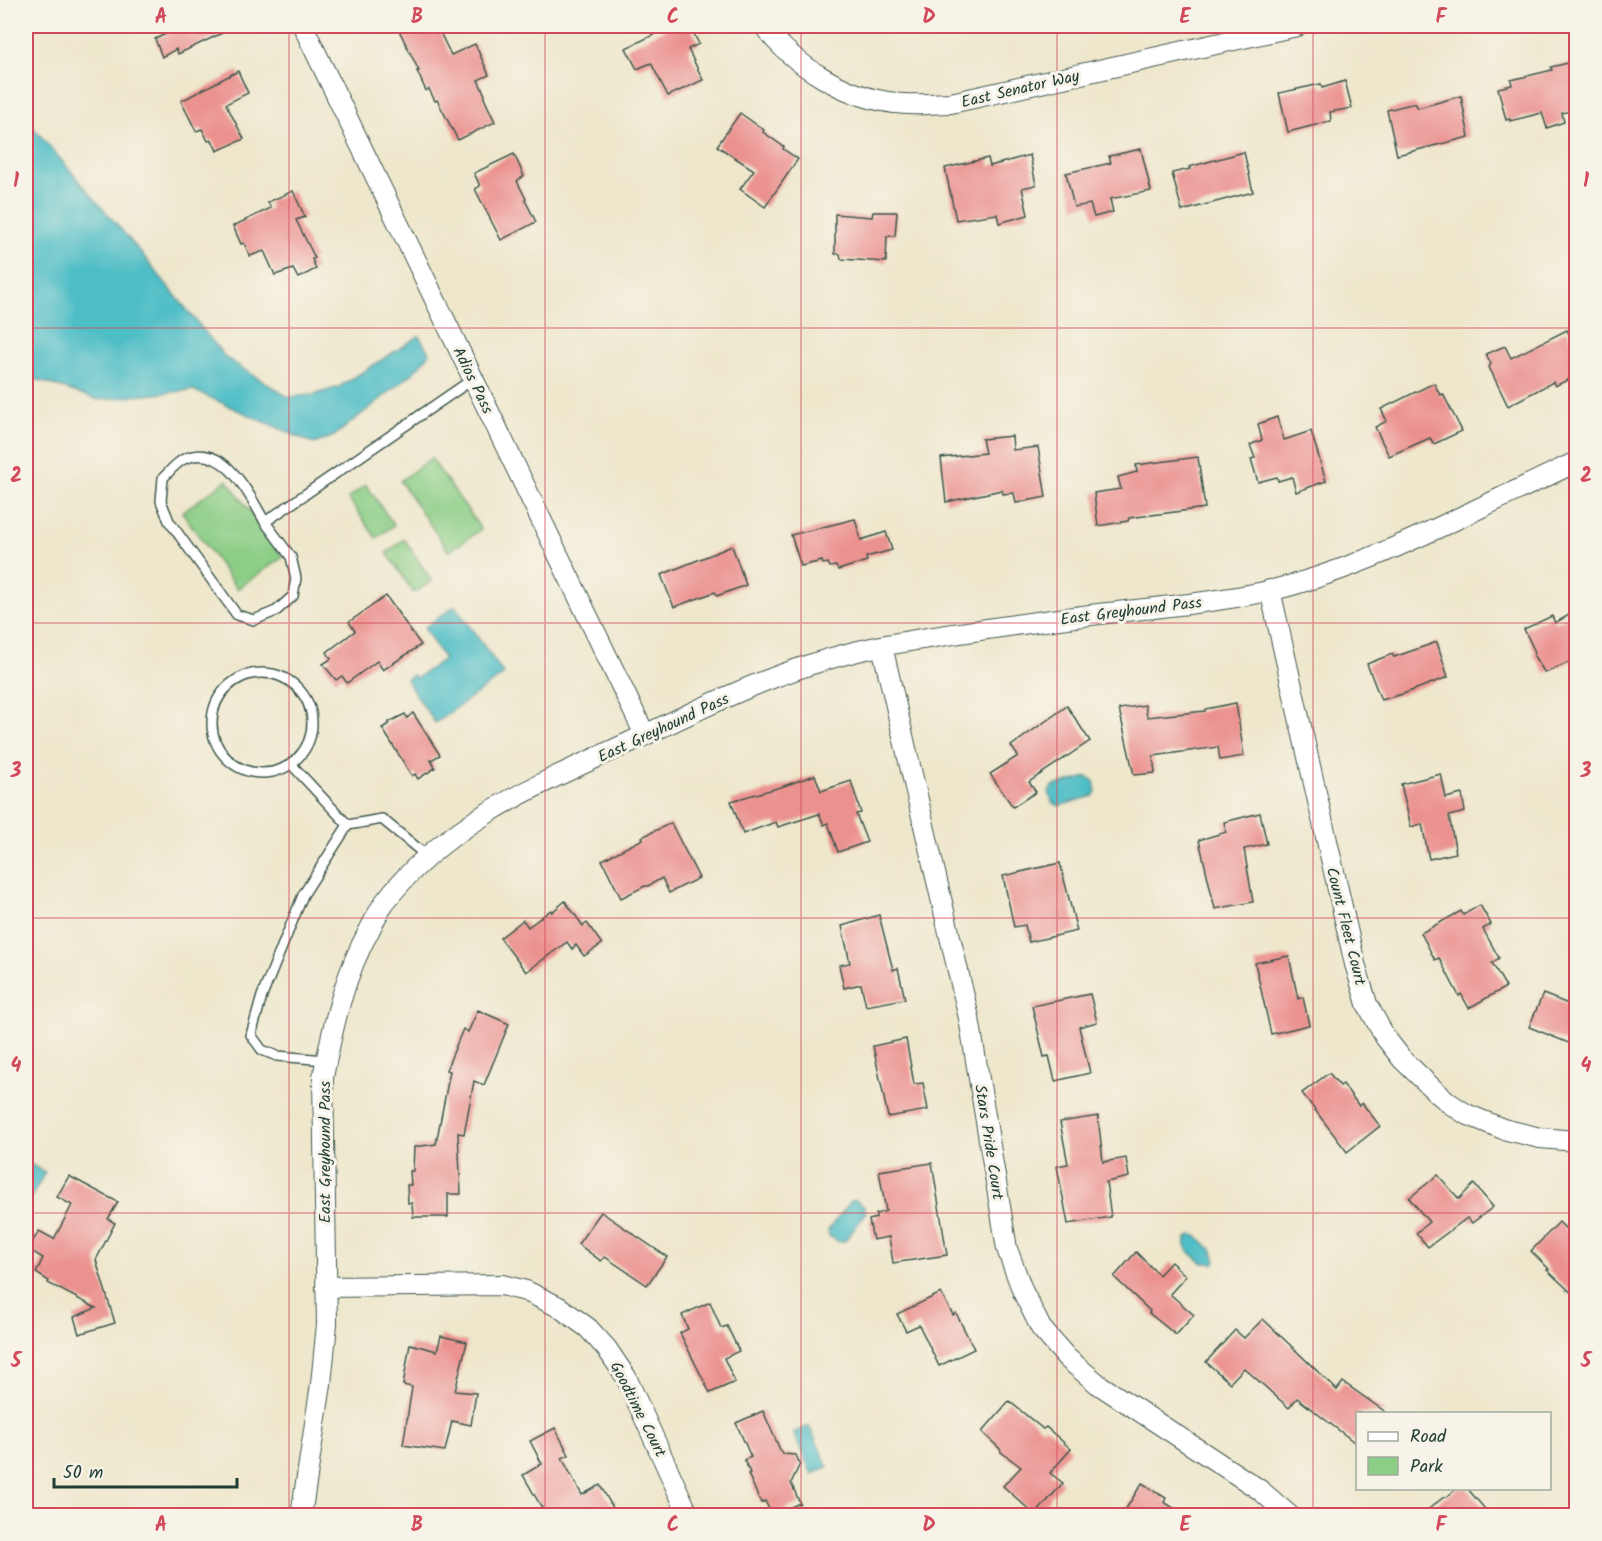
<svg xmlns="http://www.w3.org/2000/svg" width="1602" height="1541" font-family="Kalam,sans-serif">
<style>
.green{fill:#8cce86;stroke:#56865d;stroke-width:1.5}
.water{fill:#4ebdc6;stroke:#367d7d;stroke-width:1.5}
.building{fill:#eb918f}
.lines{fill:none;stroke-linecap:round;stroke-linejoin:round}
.service-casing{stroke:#3e564b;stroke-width:12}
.minor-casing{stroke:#3e564b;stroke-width:22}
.service{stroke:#fff;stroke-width:9}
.minor{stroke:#fff;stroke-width:20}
.grid{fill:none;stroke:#d1495b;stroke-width:1.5;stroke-opacity:0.55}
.labels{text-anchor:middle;stroke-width:6;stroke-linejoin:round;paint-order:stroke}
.street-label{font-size:16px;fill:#1f3d34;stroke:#f7f3e8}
.neatline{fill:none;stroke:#d1495b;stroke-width:2}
.grid-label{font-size:20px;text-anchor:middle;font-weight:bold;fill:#d1495b}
</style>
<rect width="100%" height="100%" fill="#f7f3e8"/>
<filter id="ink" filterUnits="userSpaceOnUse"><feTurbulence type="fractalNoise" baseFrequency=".0167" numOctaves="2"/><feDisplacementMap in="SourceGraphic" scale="12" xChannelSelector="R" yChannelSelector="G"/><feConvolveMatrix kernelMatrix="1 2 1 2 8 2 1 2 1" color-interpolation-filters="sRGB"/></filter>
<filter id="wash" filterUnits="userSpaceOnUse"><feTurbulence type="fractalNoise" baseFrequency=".008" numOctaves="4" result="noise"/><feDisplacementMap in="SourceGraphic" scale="24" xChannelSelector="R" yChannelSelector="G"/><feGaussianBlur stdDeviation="1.35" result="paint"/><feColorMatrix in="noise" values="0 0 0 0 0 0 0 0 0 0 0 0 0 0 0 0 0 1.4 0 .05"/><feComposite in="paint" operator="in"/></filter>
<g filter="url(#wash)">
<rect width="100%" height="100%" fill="#eee7cc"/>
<g class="green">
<path d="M431,458l50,71 -32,23 -49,-71z"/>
<path d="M227,480l56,77 -46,32 -55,-77z"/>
<path d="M366,485l28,40 -18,13 -28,-40z"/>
<path d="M404,539l28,42 -18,12 -27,-40z"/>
</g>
<g class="water">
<path d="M26,119l116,135 84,104 62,39 25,-2 26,-8 80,-51 11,18 -18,20 -78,62 -20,8 -121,-54 -95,10 -72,-24z"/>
<path d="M455,606l49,68 -69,49 -29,-43 7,-5 3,3 28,-19 -20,-31z"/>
<path d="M1087,777l7,4 2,11 -3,4 -34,10 -7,-4 -3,-11 4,-5z"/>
<path d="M26,1162l19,10 -19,36z"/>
<path d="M856,1200l9,7 1,6 -21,28 -6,1 -10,-6 -1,-6 23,-29z"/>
<path d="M1191,1235l6,1 16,15 3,10 -3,3 -2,-1h-8c-7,-6 -20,-13 -17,-24z"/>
<path d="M809,1426l19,41 -16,7 -19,-41z"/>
</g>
<g id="blocks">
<g class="building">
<path d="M165,26h72l-59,28 -2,-5 -14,8 -7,-18 13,-6z"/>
<path d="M397,26h40l14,29 24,-11 14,31 -11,5 7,15 -1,3 11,24 -37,18 -21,-40 -2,1 -6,-12 -3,2 -9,-20h2z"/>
<path d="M672,26h18l9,18 -11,5 15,31 -35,16 -17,-33 -14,6 -11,-21z"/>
<path d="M1572,62v2l4,-1v47l-14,3 2,9 -17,6 -5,-15 -32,8v-2l-4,1 -8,-32 14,-3 -1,-5 41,-10 -1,-3z"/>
<path d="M238,71l10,22 -22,11 18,35 -27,12 -5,-11 -4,1 -6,-12 -6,2 -15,-30z"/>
<path d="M1345,81l7,27 -22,4 1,9 -43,11 -9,-39 42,-9 1,4z"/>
<path d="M1461,96l8,41 -72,18 -10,-45 28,-7 3,5z"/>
<path d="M740,113l24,17 -1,2 21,15 -1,2 15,10 -33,48 -25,-18 14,-19 -37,-24z"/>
<path d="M1141,149l10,42 -41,8 3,13 -19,5 -4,-13 -16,3 -8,-34 45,-10 -2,-7z"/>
<path d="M1244,152l9,40 -71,19 -10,-38 18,-4 -1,-2z"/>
<path d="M514,154l10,22 -7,5 9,18 -1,1 11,22 -35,18 -26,-51 5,-3 -6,-13z"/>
<path d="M1030,155l6,30 -14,3 6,27 -29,8 -2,-9 -41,6 -11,-52 43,-10 2,8z"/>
<path d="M293,191l12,26 -9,3 19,38 -3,1 4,10 -18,9 -5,-9 -18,6 -11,-24 -14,5 -6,-13 -3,1 -8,-18 38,-18 -3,-6z"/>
<path d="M873,212h24l-2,24h-8l-1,26 -45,-3 -1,-5h-5v-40l37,3z"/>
<path d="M1567,330l9,19v12l-6,3 6,12 -21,10 -2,-4 -45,24 -19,-39 2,-3 -5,-10 19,-8 6,12z"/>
<path d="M1434,383l6,12 3,-1 19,37 -28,13 -4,-6 -41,18 -14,-29 12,-6 -6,-12z"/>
<path d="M1277,417l7,23 27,-9 15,50 -30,11 -4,-15 -14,4 -1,-4 -19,5 -7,-23 4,-1 -5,-13 12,-5 -4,-16z"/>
<path d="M1012,436l1,14 25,-3 8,50 -30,6 -2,-10 -11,1 -1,-4 -56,12 -5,-44 44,-5 -3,-14z"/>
<path d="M1198,457l7,51 -76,10 -1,3 -30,5 -4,-33 27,-4 -3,-12 19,-5 -1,-7z"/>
<path d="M855,519l6,21 25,-8 6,18 -26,7 1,4 -29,9 -2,-4 -6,1 -2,-4 -5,1 -1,-3 -21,5 -10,-31z"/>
<path d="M732,546l14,39 -29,11 -2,-4 -41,15 -13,-32z"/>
<path d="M386,596l35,49 -38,25 -6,-9 -30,22 -5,-7 -6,4 -13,-16 8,-5 -4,-7 28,-21 -6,-9z"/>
<path d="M1576,611v48l-31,14 -11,-17 1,-4 -11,-23 28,-13 3,7z"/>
<path d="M1437,642l11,35 -45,17 -22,6 -14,-36 25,-10 2,3z"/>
<path d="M1236,703l8,53 -24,4 -2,-13 -65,9 2,17 -21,2 -15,-66 26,-4 2,12 58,-6v-2z"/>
<path d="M1067,706l23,35 -61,41 7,10 -23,15 -23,-33 28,-18 -7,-10z"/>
<path d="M413,713l27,42 -9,5 4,8 -17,11 -3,-5 -3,2 -30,-48 7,-4v-2l16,-8 2,4z"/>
<path d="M1441,774l5,24 16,-4 3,18 -16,4 7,37 -27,6 -7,-35 -11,3 -10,-43z"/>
<path d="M815,775l6,16 30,-10 10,32 -5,1 11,28 -29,10 -10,-29 -4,2 -5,-11 -41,13 -2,-5 -33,12 -12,-33 50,-14z"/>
<path d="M1260,813l7,31 -23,5 9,53 -38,7 -16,-69 27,-8 -2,-10z"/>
<path d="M671,823l28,55 -30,15 -7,-15 -14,8h-3l-24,12 -19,-38 41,-21 -1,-2z"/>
<path d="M1060,863l17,68 -48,11 -4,-17 -11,2 -11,-51z"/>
<path d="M565,901l18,25 4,-3 15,21 -18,12 -8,-11 -4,4 -5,-7 -41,30 -26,-34 23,-18 5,7 23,-17 1,2z"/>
<path d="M1480,905l11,19 -8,5 16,29 -7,5 14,24 -37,21 -8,-14 -2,2 -20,-38 -4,2 -14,-27 40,-22 2,4z"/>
<path d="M879,915l14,55 5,-2 7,31 -39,7 -5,-22 -17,4 -5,-23 11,-2 -8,-37z"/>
<path d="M1289,956l9,43 5,-2 6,28 -38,9 -16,-71z"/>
<path d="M1090,994l7,28 -18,5 11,46 -35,8 -6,-25 -5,1 -12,-51z"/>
<path d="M1543,994l33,13v39l-47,-19z"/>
<path d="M478,1010l31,14 -25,61 -10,-4 -10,53 -6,-1 3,61h-13v23h-35l-1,-14h-4l-1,-18h4l-1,-14h3l1,-24 22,-3 14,-73 -4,-1 17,-41 5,3z"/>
<path d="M906,1039l8,45 9,-1 5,27 -40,7 -15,-71z"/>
<path d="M1329,1073l11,13 3,-2 16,22 3,-3 18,23 -33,26 -45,-59z"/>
<path d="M1098,1116l5,46 23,-4 3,19 -23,5 5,35 -43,7 -11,-58 11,-2 -8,-42z"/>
<path d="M932,1163l15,92 -54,8 -4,-26 -16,3 -4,-20 7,-2v-4l10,-3 -7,-40z"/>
<path d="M1438,1175l21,24 15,-15 19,23 -21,16 -5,-5 -39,29 -12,-14 13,-11 -20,-24z"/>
<path d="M69,1176l49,26 -10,17 7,4 -19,37 19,63 -36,11 -5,-17 22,-9 -48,-25 1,-2 -13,-8 7,-15 -15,-9 11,-18 15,8 18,-34 -15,-8z"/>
<path d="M601,1212l66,45 -20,28 -42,-28 -4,4 -23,-17z"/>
<path d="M1559,1222l17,17v58l-29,-27 2,-1 -18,-18z"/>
<path d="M1136,1252l23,23 12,-13 15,14 -16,18 24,21 -18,20 -27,-22 1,-2 -36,-34z"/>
<path d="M941,1293l12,22 3,-2 18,36 -35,17 -20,-41 -13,6 -9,-17z"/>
<path d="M710,1302l11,26 6,-2 12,25 -15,7 11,24 -25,11 -30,-60 8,-4 -6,-14z"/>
<path d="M1263,1319l74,71 6,-8 44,31h-29v32l-61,-47 -8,10 -45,-40 -14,15 -24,-21 29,-32 9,8z"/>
<path d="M441,1336l26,6 -12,49 21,2 -5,32 -19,-4 -7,30 -42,-6 9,-58 -9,-2 7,-41 27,7z"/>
<path d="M1009,1401l34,28 3,-2 25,22 -21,24 13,10 -28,32 -32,-29 18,-19 -20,-15 -1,-3 -18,-17z"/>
<path d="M763,1411l19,43 14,1 4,9 -9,19 9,20 -28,12 -7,-14 -4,2 -13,-29 2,-1 -6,-13 7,-3 -15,-34z"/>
<path d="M555,1428l14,27 -7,3 20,37 18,-10 17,30h-71l-23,-40 19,-11 -12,-23z"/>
<path d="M1142,1483l24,15 -2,4 21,13h-63z"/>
<path d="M1457,1488h10l23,27h-69l23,-18h3z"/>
</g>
</g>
</g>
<g filter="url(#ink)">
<use href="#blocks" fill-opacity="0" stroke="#3e564b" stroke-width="1.5"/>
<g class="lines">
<g class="service-casing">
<g id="service">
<path d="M265,522l26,35 5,21 -3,18 -17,15 -22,9 -17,-5 -68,-94 -8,-20 2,-23c6,-6 13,-15 21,-19 40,-18 65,35 81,63l208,-143"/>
<circle cx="262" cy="723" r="50"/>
<path d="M291,764l57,61"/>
<path d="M326,1060l-49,-4 -15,-6 -11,-15 11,-39 41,-101 45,-70 34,-6 46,38"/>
</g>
</g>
<g class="minor-casing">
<g id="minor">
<path d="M303,26l342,709"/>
<path d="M764,26c30,40 81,71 131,77 18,3 38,0 56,0l346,-77"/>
<path d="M1270,590l85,374 12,40 18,33 17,22 30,29 17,15 17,11 37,15 37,9 36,3"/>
<path d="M882,646l87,372 38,231 16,43 18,36 26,30 31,26 162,106 30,26"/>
<path d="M326,1287l176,-2 24,6 33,16 29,21 19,21 19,28 63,139"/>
<path d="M301,1516l20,-132 6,-60 -4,-247c10,-51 21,-102 47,-148 4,-8 9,-18 14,-26 64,-85 166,-123 259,-167 78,-38 157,-75 243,-91 74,-13 147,-23 221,-32 54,-6 109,-11 162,-22 68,-16 131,-45 194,-75 38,-18 76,-36 113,-54"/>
</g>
</g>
<use href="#service" class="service"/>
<use href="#minor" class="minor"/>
</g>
</g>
<path class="grid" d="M289,26v1490M545,26v1490M801,26v1490M1057,26v1490M1313,26v1490M26,328h1550M26,623h1550M26,918h1550M26,1213h1550"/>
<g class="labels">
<g class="street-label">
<text transform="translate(1020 88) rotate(-13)" y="6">East Senator Way</text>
<text transform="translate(474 380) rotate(64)" y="6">Adios Pass</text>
<text transform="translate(1131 610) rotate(-7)" y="6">East Greyhound Pass</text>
<text transform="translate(663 727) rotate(-25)" y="6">East Greyhound Pass</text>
<text transform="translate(1347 926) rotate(76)" y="6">Count Fleet Court</text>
<text transform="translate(990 1142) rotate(81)" y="6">Stars Pride Court</text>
<text transform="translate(324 1152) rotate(-90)" y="6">East Greyhound Pass</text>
<text transform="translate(639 1409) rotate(63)" y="6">Goodtime Court</text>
</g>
</g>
<rect width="1602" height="1541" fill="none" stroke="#f7f3e8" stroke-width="66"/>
<rect x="1356" y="1412" width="195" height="78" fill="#f7f3e8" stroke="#a1aaa0" stroke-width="1.5"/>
<rect x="1368" y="1432" width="30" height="9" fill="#ffffff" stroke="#a1aaa0" stroke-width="1.5"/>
<text x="1410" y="1442" font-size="18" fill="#1f3d34">Road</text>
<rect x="1368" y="1457" width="30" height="18" fill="#8cce86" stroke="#a1aaa0" stroke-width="1.5"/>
<text x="1410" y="1472" font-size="18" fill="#1f3d34">Park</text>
<path d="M54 1478v9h183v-9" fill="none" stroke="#1f3d34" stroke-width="3"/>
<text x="63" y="1478" font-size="18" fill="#1f3d34" stroke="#f7f3e8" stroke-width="4.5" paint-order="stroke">50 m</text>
<rect x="33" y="33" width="1536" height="1475" class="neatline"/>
<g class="grid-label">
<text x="161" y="23">A</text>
<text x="417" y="23">B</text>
<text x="673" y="23">C</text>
<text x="929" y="23">D</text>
<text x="1185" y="23">E</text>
<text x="1441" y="23">F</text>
<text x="16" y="187">1</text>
<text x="1586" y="187">1</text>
<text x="16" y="482">2</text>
<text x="1586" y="482">2</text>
<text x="16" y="777">3</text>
<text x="1586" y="777">3</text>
<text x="16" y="1072">4</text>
<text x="1586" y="1072">4</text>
<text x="16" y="1367">5</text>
<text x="1586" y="1367">5</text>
<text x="161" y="1531">A</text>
<text x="417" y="1531">B</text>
<text x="673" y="1531">C</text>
<text x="929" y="1531">D</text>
<text x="1185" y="1531">E</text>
<text x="1441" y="1531">F</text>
</g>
</svg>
